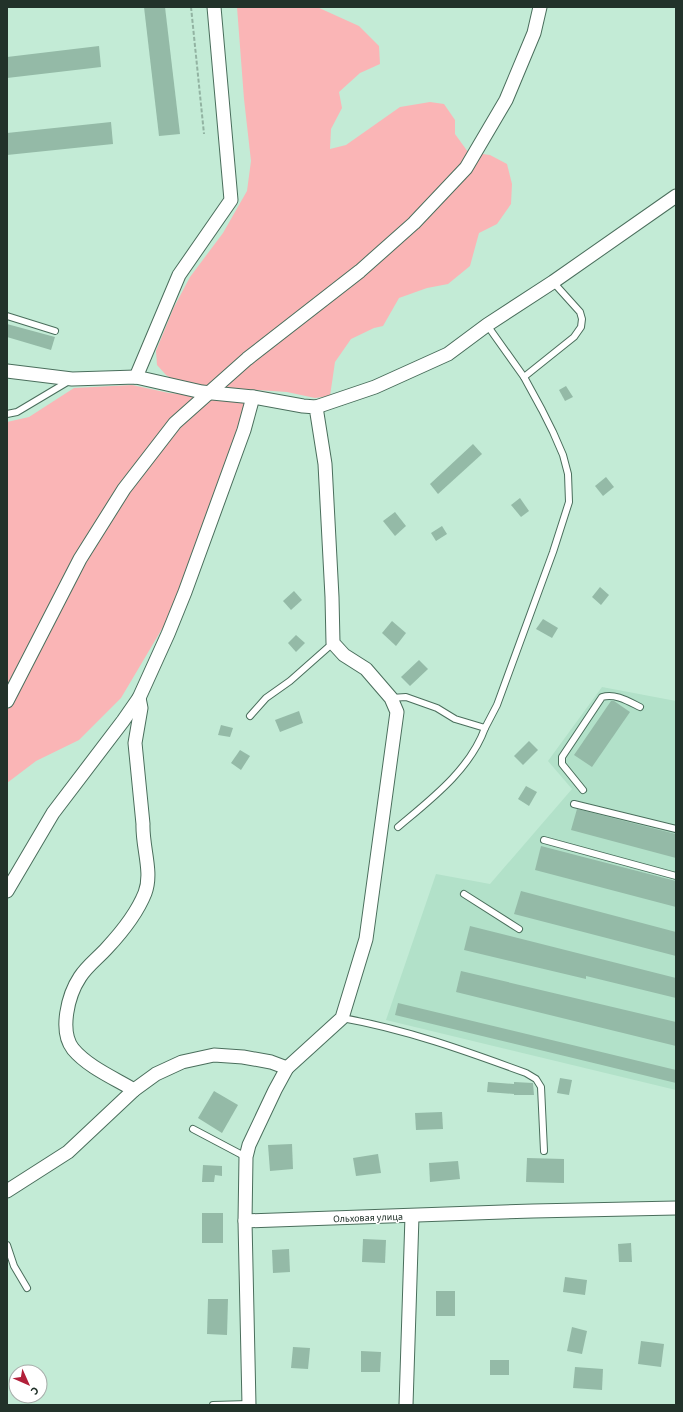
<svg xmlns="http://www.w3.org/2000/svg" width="683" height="1412" font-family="'Source Sans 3',sans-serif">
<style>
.built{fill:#b2e1c9}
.green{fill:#fab5b6}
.building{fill:#94baa7}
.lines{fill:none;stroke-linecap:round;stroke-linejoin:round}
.lane-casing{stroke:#4a6e5c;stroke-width:8}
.street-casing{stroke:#4a6e5c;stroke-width:15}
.path{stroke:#92b3a2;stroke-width:2;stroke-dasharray:4 2;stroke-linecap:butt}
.lane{stroke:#fff;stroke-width:6}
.street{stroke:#fff;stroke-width:13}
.labels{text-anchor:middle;stroke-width:3;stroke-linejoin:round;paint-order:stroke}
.street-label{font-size:10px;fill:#22322a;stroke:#fff}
</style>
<rect width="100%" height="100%" fill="#c3ebd6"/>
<path class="built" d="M602,687l74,14v389l-290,-70 50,-146 54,10 82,-95 -24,-28z"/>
<g class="green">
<path d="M237,7h80l42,19 20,20 1,18 -20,9 -21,19 3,16 -11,21 -1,20 16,-4 54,-38 30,-5 14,2 11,16v14l13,18 22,3 17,9 5,20 -1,20 -14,20 -18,9 -9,33 -22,18 -21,4 -28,10 -16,28 -9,2 -23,11 -16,23 -5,34 -15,2 -28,-6 -90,-6 -19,-4 -12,-7 -9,-10 -1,-14 17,-42 17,-32 33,-44 24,-42 4,-30 -7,-62z"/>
<path d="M132,385l37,8 36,3 47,2 -80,214 -51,86 -42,42 -43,21 -29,22v-361l22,-5 45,-29z"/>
</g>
<g class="building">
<path d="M144,7h21l15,127 -21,2z"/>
<path d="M99,46l2,21 -94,11v-21z"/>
<path d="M111,122l2,22 -106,11v-22z"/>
<path d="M7,324l48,13 -4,13 -44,-13z"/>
<path d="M566,386l7,11 -8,4 -6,-11z"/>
<path d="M473,444l9,10 -44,40 -8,-10z"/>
<path d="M606,477l8,10 -11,9 -8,-10z"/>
<path d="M520,498l9,13 -8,6 -10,-12z"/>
<path d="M395,512l11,14 -11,10 -12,-15z"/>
<path d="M442,526l5,8 -11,7 -5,-8z"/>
<path d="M600,587l9,8 -8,10 -9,-8z"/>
<path d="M294,591l8,9 -11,10 -8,-9z"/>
<path d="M543,619l15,9 -6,10 -16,-9z"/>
<path d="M392,621l14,12 -10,13 -14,-13z"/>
<path d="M296,635l9,8 -9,9 -8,-9z"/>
<path d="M419,660l9,9 -18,17 -9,-9z"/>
<path d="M611,701h3l16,11 -38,55 -18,-12z"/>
<path d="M299,711l4,12 -23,9 -5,-12z"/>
<path d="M221,725l12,3 -3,9 -12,-2z"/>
<path d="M529,741l9,9 -15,15 -9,-9z"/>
<path d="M240,750l10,6 -9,14 -10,-7z"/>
<path d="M526,786l11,6 -8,14 -11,-7z"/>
<path d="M577,809l99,25v24l-105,-28z"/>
<path d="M541,846l135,35v26l-141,-37z"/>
<path d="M521,891l155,41v24l-162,-42z"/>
<path d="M470,926l206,52v20l-90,-22v3l-122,-29z"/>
<path d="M461,971l215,51v24l-220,-54z"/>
<path d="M398,1003l278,67v13l-281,-68z"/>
<path d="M560,1078l12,2 -3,15 -12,-2z"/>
<path d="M488,1082l26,2v-2l19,1 1,12h-20v-1l-27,-2z"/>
<path d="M214,1091l24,14 -16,28 -24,-15z"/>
<path d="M442,1112l1,17 -27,1 -1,-17z"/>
<path d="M292,1144l1,25 -23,2 -2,-26z"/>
<path d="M378,1154l3,19 -25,3 -3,-18z"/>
<path d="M527,1158l37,1v24l-38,-1z"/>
<path d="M458,1161l2,18 -30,3 -1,-19z"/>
<path d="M203,1165l19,1v10l-7,-1 -1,7h-12z"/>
<rect x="202" y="1213" width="21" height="30"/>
<path d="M363,1239l23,1 -1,23 -23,-1z"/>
<path d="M631,1243l1,19h-13l-1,-18z"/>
<path d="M289,1249l1,23 -17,1 -1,-23z"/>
<path d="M565,1277l22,3 -2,15 -22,-3z"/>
<rect x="436" y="1291" width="19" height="25"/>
<path d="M208,1299h20l-1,36 -20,-1z"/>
<path d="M572,1327l15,4 -5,23 -15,-3z"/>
<path d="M641,1341l23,3 -3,23 -23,-3z"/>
<path d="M293,1347l17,1 -2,21 -17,-1z"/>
<path d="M361,1351l20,1 -1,20h-19z"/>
<rect x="490" y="1360" width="19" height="15"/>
<path d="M575,1367l28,2 -1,21 -29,-2z"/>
</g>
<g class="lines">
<g class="lane-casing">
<g id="lane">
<path d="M7,316l48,15"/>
<path d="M524,377l50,-40 7,-10 1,-8 -2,-7 -27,-30"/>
<path d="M7,414l10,-2 52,-31"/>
<path d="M391,698l15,-1 31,11 18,11 30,9 12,-23 56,-153 16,-50 -1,-28 -5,-19 -10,-23 -11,-22 -18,-33 -37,-52"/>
<path d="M250,716l16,-18 24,-17 43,-38"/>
<path d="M583,790l-21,-26v-7l40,-60c13,-4 26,4 38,10"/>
<path d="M574,804l102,25"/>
<path d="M398,827c32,-27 72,-57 87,-99"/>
<path d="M544,840l132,36"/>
<path d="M464,894l55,35"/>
<path d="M342,1018c63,11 124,33 184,55l10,6 5,8 3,64"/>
<path d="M193,1129l53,28"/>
<path d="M7,1245l7,21 13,22"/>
<path d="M213,1405l36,-1"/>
</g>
</g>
<g class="street-casing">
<g id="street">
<path d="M7,371l65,8 64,-2 66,15 51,5 50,9 13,1 9,57 7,133 1,46 11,12 22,14 25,29 6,14 -31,227 -24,79 -55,50 -12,22 -26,55 -3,12 -1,64"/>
<path d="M136,377l43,-102 52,-75 -17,-193"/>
<path d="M316,407l59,-20 73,-33 39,-29 66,-43 123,-86"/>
<path d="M7,701l73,-142 44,-70 51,-66 72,-64 113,-88 54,-48 52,-55 40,-68 28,-67 6,-26"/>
<path d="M7,891l46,-78 70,-92 16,-23 29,-64 17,-42 59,-162 9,-33"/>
<path d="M134,1090c-20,-12 -46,-23 -61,-41 -14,-18 -5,-54 7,-72 7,-11 18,-19 27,-29 14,-15 30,-35 38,-55 8,-21 -3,-46 -2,-69l-8,-81 6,-35 -2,-10"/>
<path d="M7,1191l61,-39 66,-62 22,-16 26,-12 32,-7 29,2 28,5 16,6"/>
<path d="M249,1405l-4,-184 288,-10 143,-3"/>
<path d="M406,1405l6,-189"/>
</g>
</g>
<path class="path" d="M191,7l13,127"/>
<use href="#lane" class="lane"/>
<use href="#street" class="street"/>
</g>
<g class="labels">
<g class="street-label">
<text transform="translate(368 1217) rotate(-2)" y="4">Ольховая улица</text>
</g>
</g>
<rect width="683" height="1412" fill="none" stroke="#22322a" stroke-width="16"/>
<g transform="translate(28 1384) rotate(135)"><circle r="19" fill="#ffffff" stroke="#a7adaa"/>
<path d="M0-3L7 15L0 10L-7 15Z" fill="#b2203a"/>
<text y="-6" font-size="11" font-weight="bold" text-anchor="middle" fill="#22322a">С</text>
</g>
</svg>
